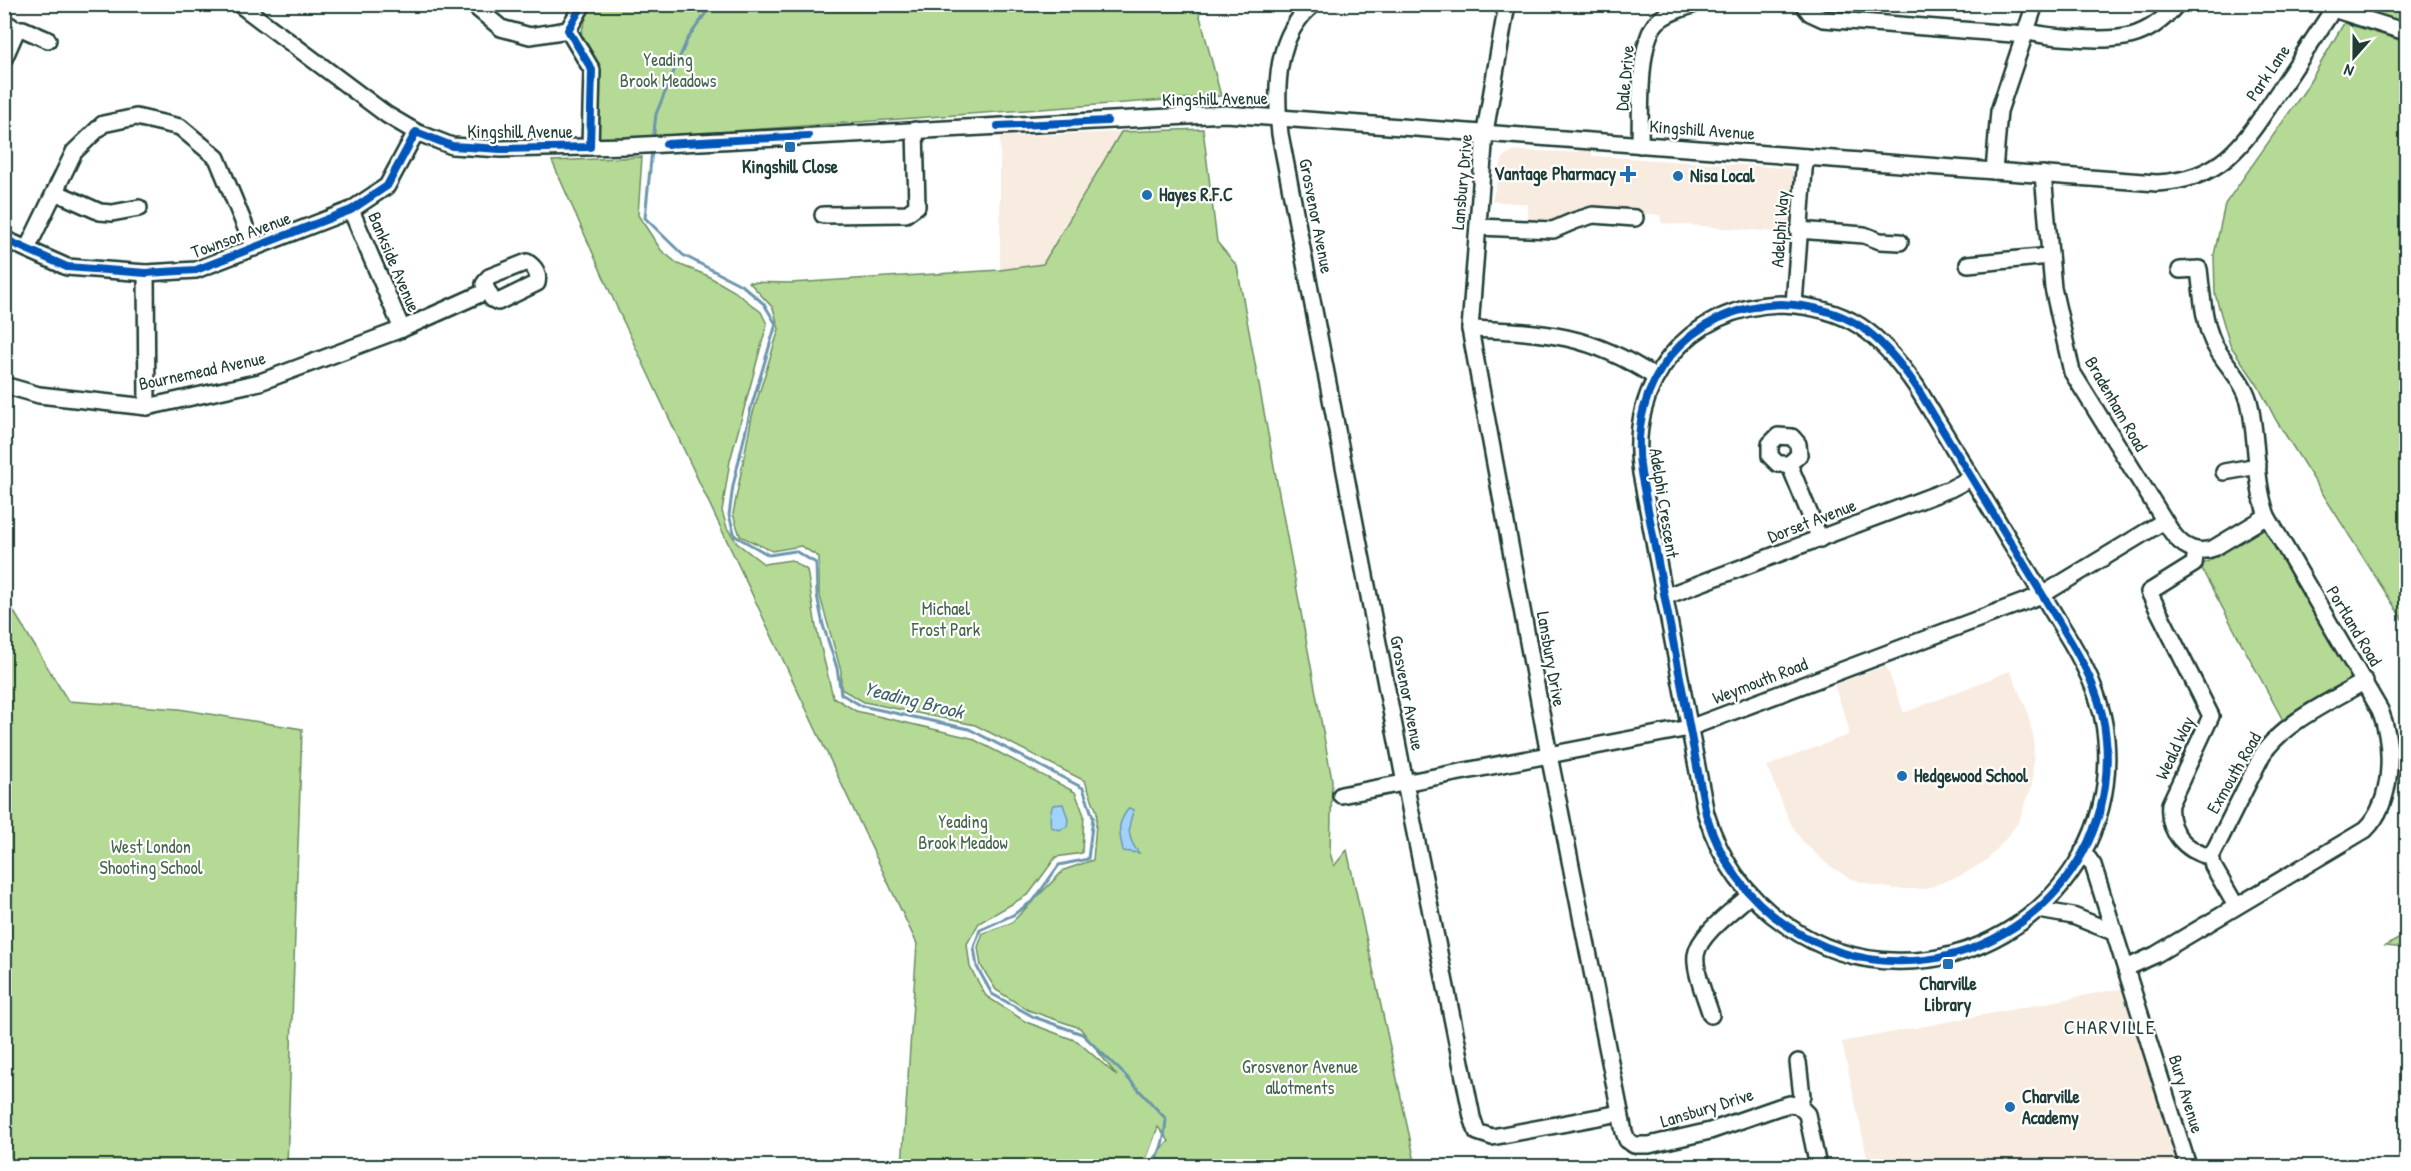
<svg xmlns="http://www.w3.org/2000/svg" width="2411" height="1171" font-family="'Patrick Hand',sans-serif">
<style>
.built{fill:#f8ebe0}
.green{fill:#b5da95;stroke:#6a8c64;stroke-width:1.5}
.water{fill:#a0d2fd;stroke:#6c96ad;stroke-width:1.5}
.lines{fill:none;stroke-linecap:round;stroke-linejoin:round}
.stream{stroke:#6c96ad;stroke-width:3}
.minor-casing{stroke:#1f3d34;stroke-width:20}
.minor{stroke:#fff;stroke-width:15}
.cycleway-casing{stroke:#fff;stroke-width:11}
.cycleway{stroke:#0057b8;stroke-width:8}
.poi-dot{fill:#1f6fb2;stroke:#fff;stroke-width:2}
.labels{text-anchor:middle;stroke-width:4.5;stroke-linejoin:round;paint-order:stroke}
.park-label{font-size:18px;fill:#44644c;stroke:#fff}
.street-label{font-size:18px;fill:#1f3d34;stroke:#fff}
.poi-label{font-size:18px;font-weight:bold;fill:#1f3d34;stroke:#fff;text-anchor:start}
.water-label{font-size:20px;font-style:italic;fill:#3f6266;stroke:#fff}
.neighbourhood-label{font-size:20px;letter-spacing:1.5px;fill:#1f3d34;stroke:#fff}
</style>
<rect width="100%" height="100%" fill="#fff"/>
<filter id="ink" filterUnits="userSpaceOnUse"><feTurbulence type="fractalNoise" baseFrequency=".0167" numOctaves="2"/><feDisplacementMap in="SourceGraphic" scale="12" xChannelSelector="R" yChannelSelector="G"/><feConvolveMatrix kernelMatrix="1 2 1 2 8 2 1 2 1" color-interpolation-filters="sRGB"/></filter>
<g filter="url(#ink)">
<g class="built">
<path d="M1121,132l-78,132 -43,6v-133z"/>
<path d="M1580,148l12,1v7l197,12 6,7 -5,58 -128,-10 -2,-8 -72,-5 -35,14 -25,-2v-18l-36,-3 10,-40 3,-6 11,-4 61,1z"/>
<path d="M1886,666l18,47 106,-42 17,39 7,31 -2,45 -13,35 -10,14 -22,25 -25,15 -37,14h-30l-23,-4 -23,-7 -22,-14 -24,-22 -13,-20 -23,-56 81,-31 1,-7 -15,-43z"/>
<path d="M2124,988l21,59 36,119h-312l-27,-124z"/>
</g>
<g class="green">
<path d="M590,5h607l24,91 -626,45 5,-73 -20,-31z"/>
<path d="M2357,5h49v18l-31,-9z"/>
<path d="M2344,23l62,19v583l-130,-205 -19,-36 -27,-39 -15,-51 -1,-39 11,-51 80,-114z"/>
<path d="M1203,129l14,113 20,24 95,514 -2,73 4,13 13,-16 69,316h-269l22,-25 -11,-14 -11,30 -9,9h-236l15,-222 -298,-632 -67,-151 90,-4 -4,58 23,35 17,14 28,11 28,16 27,21 6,12 -37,137 -8,50 5,17 11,16 26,20 27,-4 16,10 9,57 17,70 23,14 115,27 104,54 9,23 -2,38 -26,4 -27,37 -50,29 -12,21 3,23 16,29 40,26 51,19 40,35 -37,-48 -52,-18 -32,-20 -15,-24 -3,-19 5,-14 28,-10 53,-53 29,-10 4,-48 -12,-31 -110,-56 -111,-23 -23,-13v-18l-22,-78v-36l-18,-11 -29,5 -32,-15 -7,-22 19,-98 27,-87 -6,-21 -24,-26 42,1 209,-13 43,-6 78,-132z"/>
<path d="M2261,529l6,2 87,147 -3,5 -66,41 -85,-158z"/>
<path d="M5,597l63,104 111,8 123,20 -15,437h-282z"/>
<path d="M2406,935v13l-21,-2z"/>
</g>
<g class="water">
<path d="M1063,804l5,15 -1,8 -8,3 -8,-3c-1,-6 -1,-16 2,-22z"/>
<path d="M1129,808l5,2c-7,16 -7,29 5,43l-16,-2c-4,-21 -7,-26 6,-43z"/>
</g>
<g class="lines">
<g class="stream">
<path d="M653,141l3,-27 31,-74 25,-36"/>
<path d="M652,150l-7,68 38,37 60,31 21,18 12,20 -25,84 -18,78 -4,29 6,21 34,19 26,-4 21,12 1,32 6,30 14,43 4,26 21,12 107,23 114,59 10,29 -5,42 -29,6 -25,35 -21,15 -33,15 -6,17 3,20 15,27 42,23 48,17 42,40 42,45c-1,16 -4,36 -16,47"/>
</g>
<g class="minor-casing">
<g id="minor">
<path d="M239,4l148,111 29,17 36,14 49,3 126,-3 599,-32 931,69c65,-3 87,-39 120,-89 17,-25 34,-51 51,-77l6,-13"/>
<path d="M472,4l29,24 29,8 38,-6"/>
<path d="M1314,4c-39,30 -39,85 -34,130l125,649 67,334 5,15 15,5 128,-24"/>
<path d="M1507,4l-22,128 -15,197 79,426 75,377 3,8 7,5h15l61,-14 69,-24 11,-3 9,2"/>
<path d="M1803,4l7,9 13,6 202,16"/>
<path d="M2333,9l73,23"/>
<path d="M4,22l7,4 4,8 -11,25"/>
<path d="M14,29h9l25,11"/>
<path d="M568,30l24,40 -2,77"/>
<path d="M568,30l15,-26"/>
<path d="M2026,31c16,5 33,6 50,7 43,3 71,2 101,-34"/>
<path d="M1640,145c1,-30 -3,-102 17,-123 10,-10 25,-13 38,-18"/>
<path d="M1994,171l5,-60 36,-107"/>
<path d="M2043,174l10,114 19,84 99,159c10,15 25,24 43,17l53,-32"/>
<path d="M55,192l45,20 12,1 27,-5"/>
<path d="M351,210l51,119"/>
<path d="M823,215l83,-1 11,-8 -2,-76"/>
<path d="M1478,227l75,3 21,-9 19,-6 42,3"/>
<path d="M1798,230l66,5 16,6 20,1"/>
<path d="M4,239l63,28 79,6 50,-3 155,-60 36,-24 29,-54"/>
<path d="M27,249l47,-97 29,-28 33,-7 44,10 37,31 37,90"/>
<path d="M527,262c8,5 12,12 10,21l-39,19 -6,-3 -8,-15 5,-7z"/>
<path d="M1968,264l82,-8"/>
<path d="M146,273l1,134"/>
<path d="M1781,304c67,3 98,28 135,82l155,256c18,31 32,61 35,97 15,171 -179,284 -320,186 -40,-27 -66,-65 -80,-111l-65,-341c-15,-90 48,-167 140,-169z"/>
<path d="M1794,304l11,-147"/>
<path d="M1470,329c76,3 120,5 185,48"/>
<path d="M4,385l35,10 108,12 113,-25 142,-53 85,-38"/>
<path d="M1789,464l10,-9 -1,-11 -6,-7 -14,-1 -8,8v12l8,8h11l31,75"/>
<path d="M2224,472l34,-6"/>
<path d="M2196,550l-2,14 -45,28 62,124 -41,88c-3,27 15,47 41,53l2,9 23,40"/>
<path d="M1664,597l286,-108 21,-11"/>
<path d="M1341,795l348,-67 353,-133 122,-74"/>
<path d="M2083,851l10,14 95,301"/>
<path d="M2211,857l51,-102c21,-33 70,-54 103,-74"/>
<path d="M2039,910l34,6 35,14h6"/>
<path d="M2126,968l29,-13 210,-125c29,-28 29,-85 15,-120l-113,-194c-13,-37 -9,-77 -18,-115 -6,-22 -26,-38 -36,-59 -10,-22 -11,-49 -14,-73l-19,1"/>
<path d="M1711,1015c-5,-16 -17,-44 -15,-60 3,-21 39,-46 54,-60"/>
<path d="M1798,1062l4,34 -3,10 8,8 11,52"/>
</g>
</g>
<use href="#minor" class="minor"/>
<g class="cycleway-casing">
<g id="cycleway">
<path d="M998,126l109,-5"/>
<path d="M666,144l142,-8"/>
<path d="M4,239l63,28 79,6 50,-3 155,-60 36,-24 29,-54 36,14 49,3 89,-2 2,-77 -24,-40 15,-26"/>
<path d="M1781,304c67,3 98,28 135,82l155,256c18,31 32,61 35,97 15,171 -179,284 -320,186 -40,-27 -66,-65 -80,-111l-65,-341c-15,-90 48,-167 140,-169z"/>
</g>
</g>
<use href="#cycleway" class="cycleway"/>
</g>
</g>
<g class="poi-dot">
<rect x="784" y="141" width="12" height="12" rx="3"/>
<path d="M1625 165h6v6h6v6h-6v6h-6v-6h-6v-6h6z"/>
<circle cx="1678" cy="176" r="6"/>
<circle cx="1147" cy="195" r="6"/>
<circle cx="1902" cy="776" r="6"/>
<rect x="1942" y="958" width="12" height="12" rx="3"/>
<circle cx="2010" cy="1107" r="6"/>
</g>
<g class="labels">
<g class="park-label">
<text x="668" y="66">Yeading<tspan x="668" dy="21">Brook Meadows</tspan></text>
<text x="946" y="615">Michael<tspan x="946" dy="21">Frost Park</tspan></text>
<text x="963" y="828">Yeading<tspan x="963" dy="21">Brook Meadow</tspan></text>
<text x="151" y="853">West London<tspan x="151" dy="21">Shooting School</tspan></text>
<text x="1300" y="1073">Grosvenor Avenue<tspan x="1300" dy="21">allotments</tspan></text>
</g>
<g class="street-label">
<text transform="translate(2268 73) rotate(-56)" y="6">Park Lane</text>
<text transform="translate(1625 78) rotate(-85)" y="6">Dale Drive</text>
<text transform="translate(1215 99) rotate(-1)" y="6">Kingshill Avenue</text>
<text transform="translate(1702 130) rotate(4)" y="6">Kingshill Avenue</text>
<text x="520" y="138">Kingshill Avenue</text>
<text transform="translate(1462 182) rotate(-85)" y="6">Lansbury Drive</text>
<text transform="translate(1316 216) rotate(79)" y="6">Grosvenor Avenue</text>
<text transform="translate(1780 229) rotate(-86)" y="6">Adelphi Way</text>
<text transform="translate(241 235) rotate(-20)" y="6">Townson Avenue</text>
<text transform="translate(394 262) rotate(67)" y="6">Bankside Avenue</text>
<text transform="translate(202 371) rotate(-12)" y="6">Bournemead Avenue</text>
<text transform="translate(2116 404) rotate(60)" y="6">Bradenham Road</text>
<text transform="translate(1664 503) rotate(81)" y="6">Adelphi Crescent</text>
<text transform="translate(1812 521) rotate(-21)" y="6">Dorset Avenue</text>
<text transform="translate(2354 626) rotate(59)" y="6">Portland Road</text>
<text transform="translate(1551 659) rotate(80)" y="6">Lansbury Drive</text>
<text transform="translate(1760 681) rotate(-21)" y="6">Weymouth Road</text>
<text transform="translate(1407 693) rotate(79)" y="6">Grosvenor Avenue</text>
<text transform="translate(2175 748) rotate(-65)" y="6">Weald Way</text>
<text transform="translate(2234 773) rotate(-60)" y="6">Exmouth Road</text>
<text transform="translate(2186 1094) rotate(73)" y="6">Bury Avenue</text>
<text transform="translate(1707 1108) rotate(-17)" y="6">Lansbury Drive</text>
</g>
<g class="poi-label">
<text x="790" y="173" text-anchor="middle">Kingshill Close</text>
<text x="1616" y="180" text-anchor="end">Vantage Pharmacy</text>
<text x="1690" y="182">Nisa Local</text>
<text x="1159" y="201">Hayes R.F.C</text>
<text x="1914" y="782">Hedgewood School</text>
<text x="1948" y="990" text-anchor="middle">Charville<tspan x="1948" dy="21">Library</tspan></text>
<text x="2022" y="1103">Charville<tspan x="2022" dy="21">Academy</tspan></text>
</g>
<g class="water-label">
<text transform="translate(914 700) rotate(14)" y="7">Yeading Brook</text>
</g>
<g class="neighbourhood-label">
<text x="2110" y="1034">CHARVILLE</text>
</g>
</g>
<rect width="2411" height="1171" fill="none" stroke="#fff" stroke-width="24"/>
<rect x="12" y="12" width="2387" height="1147" fill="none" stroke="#1f3d34" stroke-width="2" filter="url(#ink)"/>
<g transform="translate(2354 57) rotate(201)" stroke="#ffffff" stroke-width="4.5" paint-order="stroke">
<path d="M0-4.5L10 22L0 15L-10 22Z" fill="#1f3d34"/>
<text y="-9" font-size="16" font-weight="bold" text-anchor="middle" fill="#1f3d34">N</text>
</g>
</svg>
